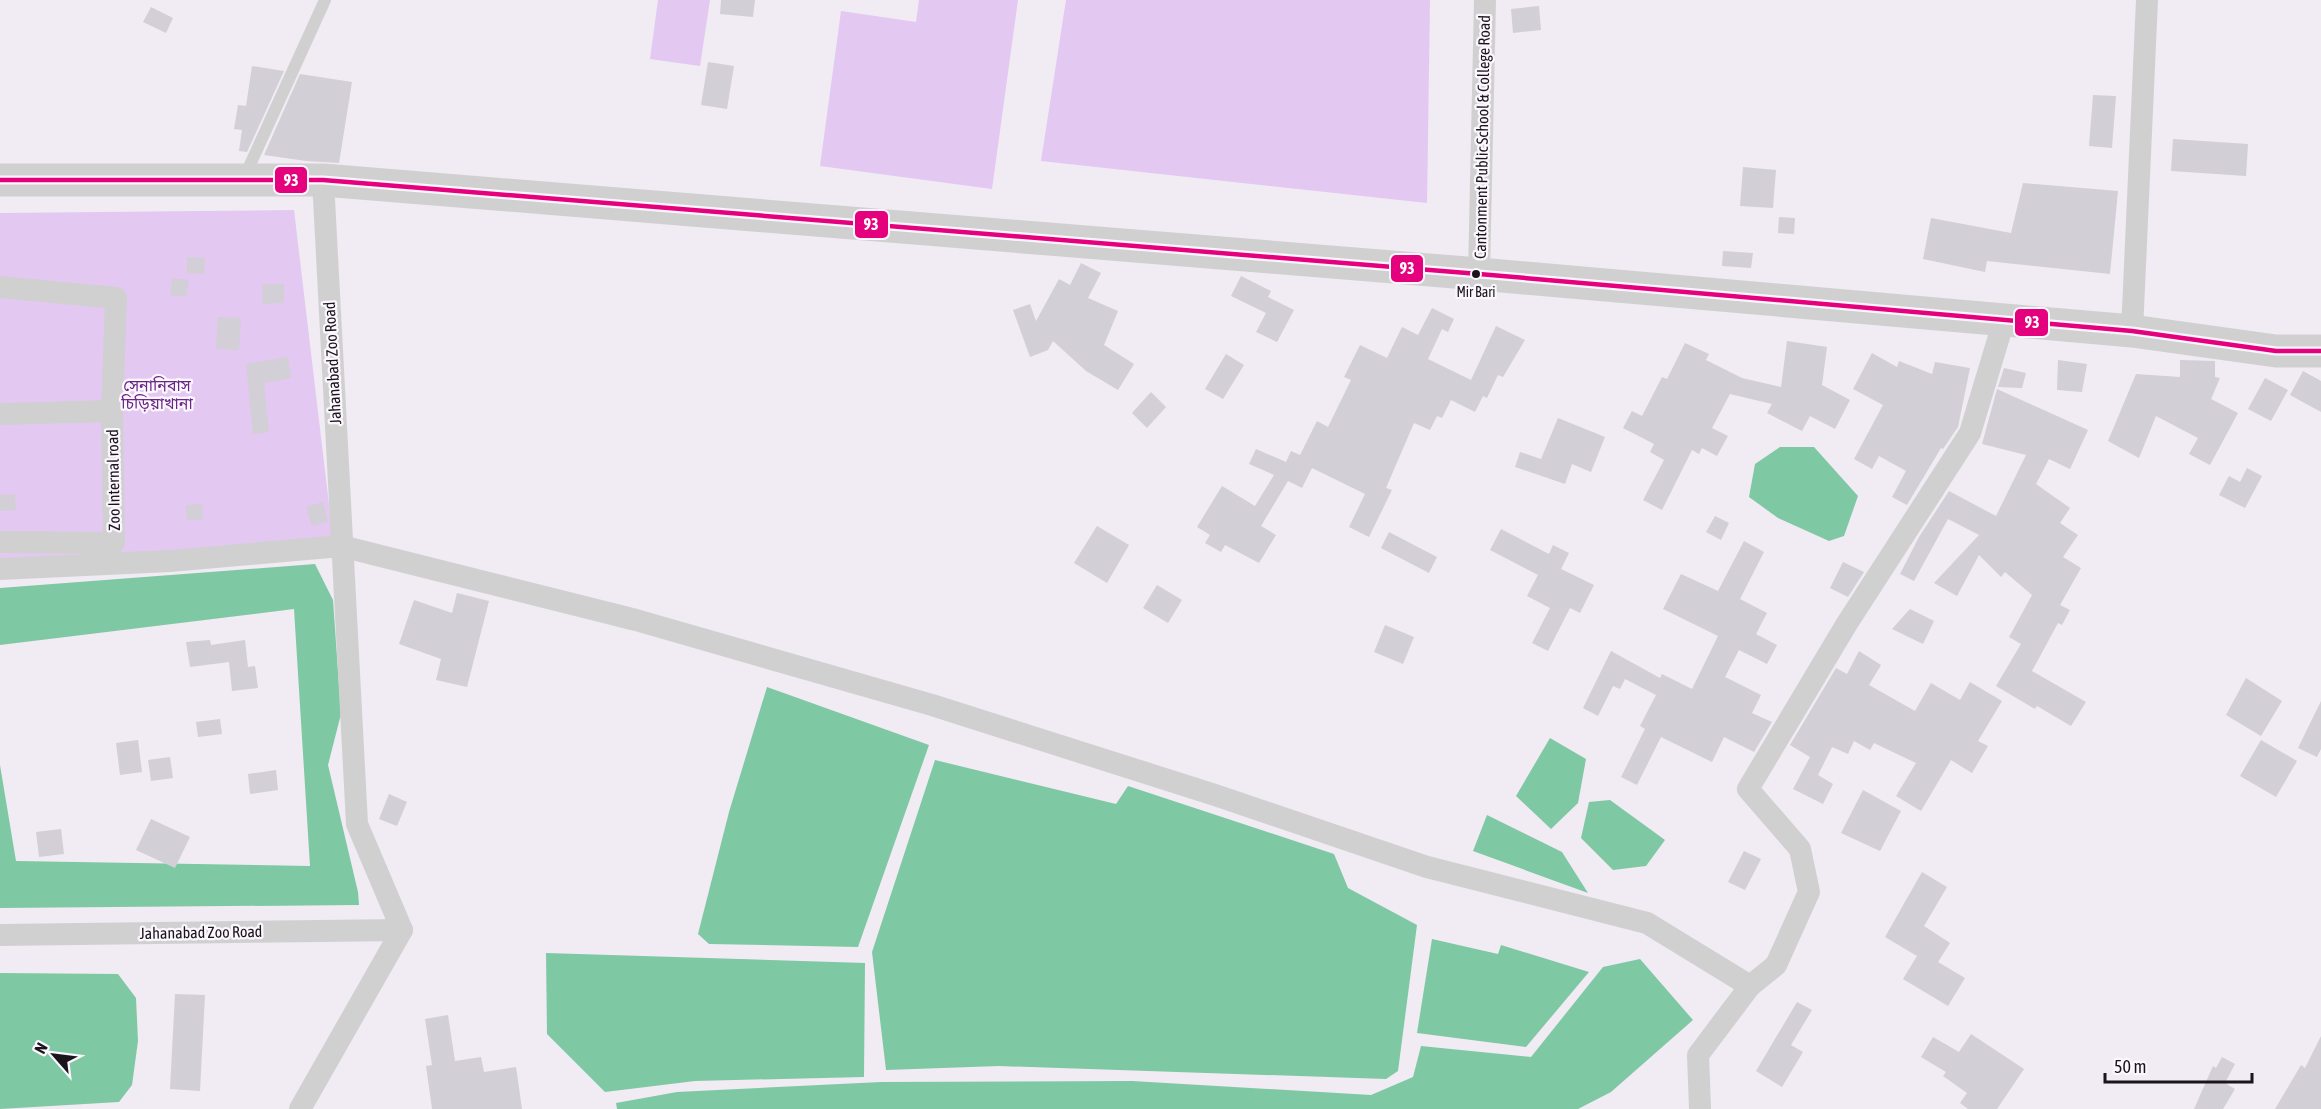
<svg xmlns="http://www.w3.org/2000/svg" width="2321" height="1109" font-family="'Asap Condensed','Noto Sans Bengali',sans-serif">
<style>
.green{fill:#e3c8f1}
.water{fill:#7fc8a4}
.building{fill:#d3cfd6}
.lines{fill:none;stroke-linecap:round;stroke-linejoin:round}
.lane{stroke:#d1d0d1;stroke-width:12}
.street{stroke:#d1d0d1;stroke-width:22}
.highway{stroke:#d1d0d1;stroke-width:33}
.bus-1-casing{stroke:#fcf7fe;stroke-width:9}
.bus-1{stroke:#e5007d;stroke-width:4.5}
.bus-dot{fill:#19151b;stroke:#fcf7fe;stroke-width:2}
.labels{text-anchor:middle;stroke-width:4.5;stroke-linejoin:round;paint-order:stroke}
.bus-label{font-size:14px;fill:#19151b;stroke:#fcf7fe}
.street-label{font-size:16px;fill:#19151b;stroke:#fcf7fe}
.park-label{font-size:16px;fill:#692686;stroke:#fcf7fe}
.line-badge{stroke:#fcf7fe;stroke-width:2}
.badge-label{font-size:16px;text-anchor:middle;font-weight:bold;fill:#fff}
</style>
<rect width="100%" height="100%" fill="#f1ebf4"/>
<g class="green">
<path d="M658,0h52l-10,66 -50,-7z"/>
<path d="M919,0h99l-26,189 -172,-23 21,-155 75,11z"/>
<path d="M1066,0h364l-3,203 -386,-42z"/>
<path d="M294,210l39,328 -333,34v-359z"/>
</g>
<g class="water">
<path d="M1780,447h34l44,49 -14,40 -15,5 -51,-23 -29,-21 6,-33z"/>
<path d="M315,564l18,36 8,114 -13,51 30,127 1,13 -359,3v-143l16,96 294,5 -16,-257 -294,36v-57z"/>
<path d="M767,687l162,58 -71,202 -149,-3 -11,-10 31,-122z"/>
<path d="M1550,738l36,21 -8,44 -27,26 -35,-33z"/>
<path d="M935,760l181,44 12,-18 206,68 14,34 69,37 -19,146 -12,8 -387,-13 -113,4 -14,-118z"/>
<path d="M1610,800l55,40 -19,26 -33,4 -32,-32 8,-36z"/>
<path d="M1487,815l75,37 26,41 -115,-42z"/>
<path d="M1432,939l66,15 3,-9 88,27 -63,75 -109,-14z"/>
<path d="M546,953l319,10 -1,114 -169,4 -90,11 -58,-58z"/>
<path d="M1640,959l53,61 -82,72 -33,17h-961l-1,-6 61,-11 204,-10 251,-1 239,14 42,-18 8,-31 110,11 72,-90z"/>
<path d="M0,973l118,1 18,24 2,43 -6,44 -13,17 -119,7z"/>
</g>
<g class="building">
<path d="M721,0h34l-2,17 -33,-3z"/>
<path d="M1539,6l2,24 -28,3 -2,-24z"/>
<path d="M151,7l22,11 -7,15 -23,-11z"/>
<path d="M708,62l26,4 -7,43 -26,-4z"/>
<path d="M252,66l32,5 -37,81 -8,-1 3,-21 -8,-1 4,-24 8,1z"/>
<path d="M300,74l52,8 -13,81 -33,-2 -42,-6z"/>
<path d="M2093,95l23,1 -4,52 -23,-2z"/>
<path d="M2173,139l75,5 -2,32 -75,-5z"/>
<path d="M1743,167l33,3 -3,38 -33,-2z"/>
<path d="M2023,183l95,8 -8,83 -123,-13 -2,11 -62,-13 8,-41 80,15z"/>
<path d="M1779,217l16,1 -1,16 -16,-1z"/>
<path d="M1723,251l30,2 -2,15 -29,-2z"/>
<path d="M187,257l18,1 -1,16 -17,-1z"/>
<path d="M1081,263l20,10 -13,25 30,13 -14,34 30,19 -16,26 -32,-19 -33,-30 -5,9 -18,7 -17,-47 17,-6 6,17 23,-42 11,6z"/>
<path d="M1241,276l30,15 -3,6 26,13 -17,32 -21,-10 10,-19 -35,-17z"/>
<path d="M172,278l17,2 -3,17 -16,-2z"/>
<path d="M262,284h22v19l-21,1z"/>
<path d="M1432,308l22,11 -6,13 -6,-3 -14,30 43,21 25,-54 29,14 -22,37 -5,-2 -11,23 -4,-2 -8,16 -24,-12 -9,18 -5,-2 -7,14 -16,-7 -28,65 6,2 -23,47 -20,-10 16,-33 -53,-26 -10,20 -14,-7 -27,45 15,9 -17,28 -34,-18 -4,7 -16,-9 5,-8 -13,-8 25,-41 33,20 19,-31 -25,-11 7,-15 30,13 5,-11 9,4 17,-34 11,6 23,-47 -7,-3 16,-32 27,13 15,-31 16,8z"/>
<path d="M218,317l23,1 -2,32 -23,-1z"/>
<path d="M1787,341l40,6 -5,38 28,15 -15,29 -25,-13 -8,15 -35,-18 5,-9 -42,-10 -18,34 16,8 -11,20 -15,-8 -3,6 -7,-4 -30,60 -19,-10 21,-40 -14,-8 4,-8 -31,-16 9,-17 10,5 20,-39 5,2 18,-36 24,11 -3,6 36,18 39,9z"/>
<path d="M1872,353l25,14 2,-6 33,13 3,-12 35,6 -12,59 -15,22 -2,-1 -34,57 -15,-8 14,-26 -27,-15 -7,13 -18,-10 29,-54 -30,-16z"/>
<path d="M1226,354l18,11 -21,34 -18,-10z"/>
<path d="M288,357l3,21 -27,5 5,49 -16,2 -7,-70z"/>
<path d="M2058,360l29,4 -5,28 -25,-2z"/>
<path d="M2180,360l35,1v16l5,1 -9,21 27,14 -28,52 -21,-11 9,-16 -42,-22 -17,42 -31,-17 28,-67 44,3z"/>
<path d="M2004,368l22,5 -4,15 -24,-1z"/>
<path d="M2303,371l18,10v31l-31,-17z"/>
<path d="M2265,378l23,12 -17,31 -23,-12z"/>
<path d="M1997,389l91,41 -18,39 -21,-10 -13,25 34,24 -10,15 18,12 -15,22 18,11 -21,37 10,5 -8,15 -4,-2 -26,48 54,31 -15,24 -34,-20 -2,3 -39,-23 25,-42 -12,-7 23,-42 -27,-23 -4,5 -22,-22 -22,41 -23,-13 45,-48 -31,-16 -34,62 -14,-7 19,-37 30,-46 47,25 30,-61 -44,-11z"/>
<path d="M1151,392l15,15 -19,21 -15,-15z"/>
<path d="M1558,418l47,19 -14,35 -19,-8 -7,20 -50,-17 5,-15 21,7z"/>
<path d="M2247,468l15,8 -17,32 -26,-13 10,-19 11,6z"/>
<path d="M15,494l1,16 -16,1v-16z"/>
<path d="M323,502l5,20 -16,4 -6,-19z"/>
<path d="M202,504l1,16h-16l-1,-15z"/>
<path d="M1715,516l14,7 -8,17 -15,-8z"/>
<path d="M1097,526l32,19 -22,38 -33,-20z"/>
<path d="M1501,529l48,25 4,-9 16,8 -8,16 33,16 -14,28 -10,-5 -22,43 -16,-8 18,-35 -23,-12 11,-21 -48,-25z"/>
<path d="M1389,532l48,25 -8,16 -48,-25z"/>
<path d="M1744,541l20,11 -24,47 27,14 -11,21 21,11 -10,19 -28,-14 -14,27 36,18 -9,18 20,9 -18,30 -30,-15 -12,25 -51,-25 -24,48 -16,-8 24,-48 -5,-3 16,-31 -31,-16 -5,10 -7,-3 -15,30 -15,-8 28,-57 49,27 2,-4 30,15 26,-53 -55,-27 18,-35 37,17z"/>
<path d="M1843,562l21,10 -16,25 -18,-9z"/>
<path d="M1157,585l25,15 -14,23 -25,-15z"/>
<path d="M457,593l32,8 -22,86 -31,-7 5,-21 -42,-15 15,-44 38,13z"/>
<path d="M1910,609l24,12 -11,23 -31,-15z"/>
<path d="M1385,625l29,12 -11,27 -29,-12z"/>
<path d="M210,640l1,5 34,-5 3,27 7,-1 3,22 -26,3 -3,-29 -39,5 -4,-25z"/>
<path d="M1859,651l22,14 -12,20 46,26 16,-28 29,17 10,-18 32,19 -24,40 10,5 -16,27 -21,-13 -30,51 -25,-15 20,-33 -42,-20 -4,7 -16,-9 -6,13 -16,-7 -14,28 15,9 -10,20 -30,-15 17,-32 -20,-12 46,-77 11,6z"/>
<path d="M2246,678l36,23 -21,35 -35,-21z"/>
<path d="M2321,701v48l-4,8 -19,-9z"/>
<path d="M220,719l2,15 -24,3 -2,-15z"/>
<path d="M138,740l4,32 -22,3 -4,-32z"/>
<path d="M2261,740l36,21 -21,36 -36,-21z"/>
<path d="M170,757l3,21 -22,3 -3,-21z"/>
<path d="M276,770l2,20 -28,4 -2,-20z"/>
<path d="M1863,790l38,21 -21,40 -39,-18z"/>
<path d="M389,794l18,8 -10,24 -18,-7z"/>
<path d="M151,819l39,18 -15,31 -39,-18z"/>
<path d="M61,829l3,25 -25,3 -3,-25z"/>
<path d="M1744,851l17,8 -16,31 -17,-8z"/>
<path d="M1922,872l25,15 -23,39 26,17 -12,19 27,16 -17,28 -45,-27 14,-23 -32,-19z"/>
<path d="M175,994l30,1 -5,96 -30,-2z"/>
<path d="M1797,1002l15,8 -21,35 12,7 -21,35 -26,-16z"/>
<path d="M448,1015l7,46 26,-4 3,15 32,-5 6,42h-90l-6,-43 6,-1 -7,-46z"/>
<path d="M1971,1034l53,35 -27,40h-29l-8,-6 7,-10 -24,-17 3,-4 -25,-15 12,-20 26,15z"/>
<path d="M2321,1036v73h-46l26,-44 4,3z"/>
<path d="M2222,1057l13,7 -10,19 10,6 -12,20h-29l19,-43 3,2z"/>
</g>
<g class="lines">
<path class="lane" d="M244,178l81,-178"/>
<g class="street">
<path d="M1479,274l6,-274"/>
<path d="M0,287l116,11 -4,113 2,132 -114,-1"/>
<path d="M2132,331l15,-331"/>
<path d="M0,414l112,-3"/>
<path d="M0,569l170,-8 171,-15 295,74 296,85 283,90 212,72 220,56 103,63"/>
<path d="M0,935l402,-5"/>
<path d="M300,1109l102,-179 -45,-106 -34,-644"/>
<path d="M1700,1109l-2,-54 52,-69 26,-21 33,-73 -9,-43 -52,-60 98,-164 124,-192 34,-113"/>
</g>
<path class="highway" d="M0,180h323l1156,94 653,57 144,20h45"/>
<g class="bus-1-casing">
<path id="bus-1" d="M0,180h323l1156,94 653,57 144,20h45"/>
</g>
<use href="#bus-1" class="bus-1"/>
</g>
<circle class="bus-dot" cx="1476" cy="274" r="5"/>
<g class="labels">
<g class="bus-label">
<text x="1476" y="297">Mir Bari</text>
</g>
<g class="street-label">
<text transform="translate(1482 137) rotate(-89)" y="6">Cantonment Public School &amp; College Road</text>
<text transform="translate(332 363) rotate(-93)" y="6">Jahanabad Zoo Road</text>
<text transform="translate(113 480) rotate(-91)" y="6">Zoo Internal road</text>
<text transform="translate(201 932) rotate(-1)" y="6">Jahanabad Zoo Road</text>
</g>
<g class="park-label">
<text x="157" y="391">সেনানিবাস<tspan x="157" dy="18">চিড়িয়াখানা</tspan></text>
</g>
</g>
<g class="line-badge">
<rect x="274" y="166" width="34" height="28" rx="6" fill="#e5007d"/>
<rect x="854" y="210" width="35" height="29" rx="6" fill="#e5007d"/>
<rect x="1390" y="254" width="34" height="29" rx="6" fill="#e5007d"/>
<rect x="2014" y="308" width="35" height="29" rx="6" fill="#e5007d"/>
</g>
<g class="badge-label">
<text x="291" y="186">93</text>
<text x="871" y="230">93</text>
<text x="1407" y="274">93</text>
<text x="2032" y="328">93</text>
</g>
<g transform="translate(54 1055) rotate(298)" stroke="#fcf7fe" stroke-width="4.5" paint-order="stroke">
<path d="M0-4.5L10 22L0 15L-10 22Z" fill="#19151b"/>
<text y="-9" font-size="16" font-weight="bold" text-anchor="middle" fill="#19151b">N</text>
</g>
<path d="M2105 1073v9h147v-9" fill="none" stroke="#19151b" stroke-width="3"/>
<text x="2114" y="1073" font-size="18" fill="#19151b" stroke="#fcf7fe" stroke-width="4.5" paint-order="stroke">50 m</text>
</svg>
